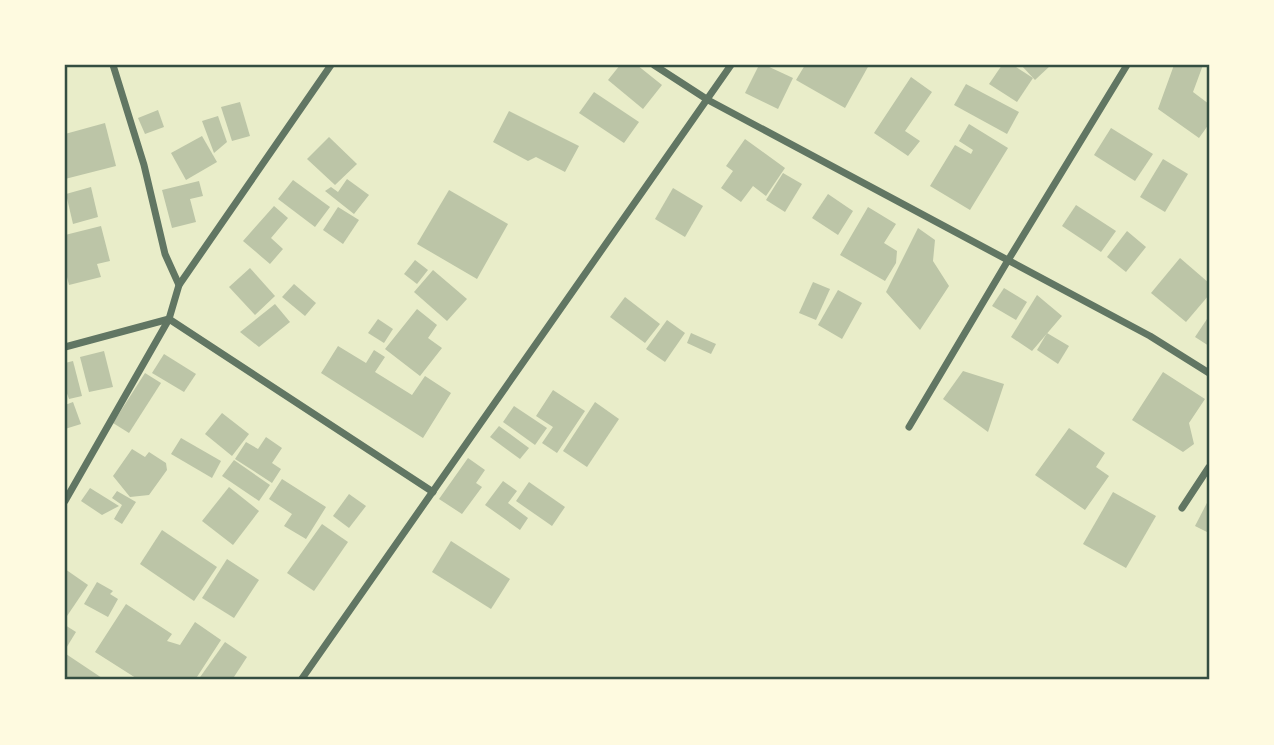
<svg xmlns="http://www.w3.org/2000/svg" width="1274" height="745" font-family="'Varela Round',sans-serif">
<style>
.building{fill:#bcc5a7}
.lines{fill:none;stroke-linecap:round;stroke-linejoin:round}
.minor{stroke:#617663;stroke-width:7}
.neatline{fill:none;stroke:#344e41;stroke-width:2.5}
</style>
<rect width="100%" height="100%" fill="#e9edc9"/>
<g class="building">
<path d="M620,65h17l25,20 -19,24 -35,-29z"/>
<path d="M759,65h6l28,13 -15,31 -33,-16z"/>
<path d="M805,65h64l-24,43 -49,-28z"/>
<path d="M1002,65h11l20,13 -16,24 -28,-18z"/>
<path d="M1021,65h30l-16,15z"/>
<path d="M1174,65h29l-10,27 16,12v20l-10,14 -41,-29z"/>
<path d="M911,77l21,15 -27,39 15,10 -12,15 -34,-23z"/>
<path d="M966,84l53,28 -12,22 -53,-29z"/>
<path d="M594,92l45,30 -15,21 -45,-30z"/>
<path d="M240,102l10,34 -18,5 -11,-34z"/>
<path d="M158,110l6,17 -19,7 -7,-16z"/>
<path d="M509,111l70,35 -14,26 -29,-15 -8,4 -35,-19z"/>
<path d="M218,116l9,26 -13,11 -12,-32z"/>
<path d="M105,123l11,43 -51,13v-45z"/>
<path d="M969,124l39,24 -38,62 -40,-24 25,-41 16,9 2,-4 -14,-9z"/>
<path d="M1111,128l42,26 -18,27 -41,-26z"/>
<path d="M202,136l15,26 -31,18 -15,-27z"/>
<path d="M329,137l28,27 -22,21 -28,-26z"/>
<path d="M745,139l40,29 -19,28 -13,-10 -12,16 -20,-14 12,-17 -7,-5z"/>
<path d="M1163,159l25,15 -23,38 -25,-15z"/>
<path d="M783,173l19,11 -17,28 -19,-12z"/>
<path d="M347,179l22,16 -15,19 -29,-23 6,-4 7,5z"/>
<path d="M293,180l37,27 -15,20 -37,-28z"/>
<path d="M199,181l4,15 -13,3 6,23 -24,6 -10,-38z"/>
<path d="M91,187l7,30 -25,7 -7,-30z"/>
<path d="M673,188l30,18 -18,31 -30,-18z"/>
<path d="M449,190l59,34 -31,55 -60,-35z"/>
<path d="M828,194l25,17 -15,24 -26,-17z"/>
<path d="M1076,205l40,26 -15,21 -39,-26z"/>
<path d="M274,206l14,12 -17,20 12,11 -13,15 -27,-23z"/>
<path d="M338,207l21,13 -16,24 -20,-14z"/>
<path d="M868,207l28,17 -12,19 13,8 -1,12 -11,18 -45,-26z"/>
<path d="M101,226l9,35 -13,3 4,13 -32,8 -4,-16v-34z"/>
<path d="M918,228l17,12 -2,21 16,25 -29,44 -34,-38z"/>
<path d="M1127,231l19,16 -20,25 -19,-15z"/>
<path d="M1180,258l29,25v12l-23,27 -35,-29z"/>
<path d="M415,260l13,10 -11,14 -13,-10z"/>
<path d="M250,268l25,28 -20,19 -26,-28z"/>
<path d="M433,270l34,29 -20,22 -33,-29z"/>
<path d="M813,282l17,7 -14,31 -17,-7z"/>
<path d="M294,284l22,19 -11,13 -23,-19z"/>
<path d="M1004,288l23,14 -11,18 -24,-14z"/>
<path d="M838,290l24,13 -20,36 -24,-14z"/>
<path d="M1037,295l25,21 -30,35 -21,-14z"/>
<path d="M625,297l35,27 -15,19 -35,-26z"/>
<path d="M275,304l15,18 -31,25 -19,-15z"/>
<path d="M417,309l20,16 -9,13 14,10 -22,28 -35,-27z"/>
<path d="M1209,316v30l-14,-9z"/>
<path d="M378,319l15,10 -9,14 -16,-10z"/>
<path d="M667,320l18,13 -20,29 -19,-13z"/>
<path d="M691,333l25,11 -5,10 -24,-11z"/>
<path d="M1047,333l22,13 -11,18 -21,-14z"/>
<path d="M338,346l28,17 8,-13 11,7 -10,15 37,23 13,-19 26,17 -28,45 -102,-65z"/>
<path d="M104,351l9,36 -24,5 -9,-35z"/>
<path d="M164,354l32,20 -12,18 -32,-19z"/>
<path d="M73,361l9,35 -13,3 -4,-11v-25z"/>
<path d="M963,371l41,13 -16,48 -45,-33z"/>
<path d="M1163,372l42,27 -16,24 5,21 -11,8 -51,-32z"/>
<path d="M145,373l16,10 -32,50 -16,-10z"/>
<path d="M553,390l32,21 -28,42 -15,-10 11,-16 -17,-11z"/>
<path d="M73,402l8,22 -16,5v-24z"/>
<path d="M595,402l24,17 -32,48 -24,-16z"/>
<path d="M514,406l33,22 -12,17 -32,-23z"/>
<path d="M222,413l27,21 -17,22 -27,-22z"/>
<path d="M499,426l30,22 -9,11 -30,-22z"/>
<path d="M1069,428l36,25 -9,14 13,9 -24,34 -50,-35z"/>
<path d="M266,437l16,11 -10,15 9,6 -9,14 -37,-24 11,-17 12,7z"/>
<path d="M181,438l40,23 -9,17 -41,-24z"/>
<path d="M132,449l13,8 4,-5 17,11 1,7 -18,25 -19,2 -17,-21z"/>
<path d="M468,458l17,12 -9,13 6,4 -20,27 -23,-15z"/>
<path d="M234,460l36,25 -11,16 -37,-25z"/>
<path d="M282,479l44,28 -20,32 -22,-13 8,-12 -23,-15z"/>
<path d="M503,481l14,10 -9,12 20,15 -8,12 -35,-25z"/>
<path d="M529,482l36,25 -13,19 -36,-25z"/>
<path d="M229,487l30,24 -26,34 -31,-24z"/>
<path d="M90,488l29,18 -17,9 -21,-14z"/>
<path d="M117,491l19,11 -14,22 -8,-5 8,-14 -10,-7z"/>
<path d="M1113,492l43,24 -30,52 -43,-24z"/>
<path d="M349,494l17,12 -17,22 -16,-12z"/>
<path d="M1209,499v34l-14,-7z"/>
<path d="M322,524l26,18 -34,49 -27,-18z"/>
<path d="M162,530l55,37 -23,34 -54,-37z"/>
<path d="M451,541l59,38 -19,30 -59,-37z"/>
<path d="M227,559l32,21 -25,38 -32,-20z"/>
<path d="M65,569l23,16 -23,34z"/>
<path d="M97,582l16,9 -3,3 8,5 -10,18 -24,-13z"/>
<path d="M126,604l46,30 -5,7 13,4 15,-23 26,18 -26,40h-56l-44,-28z"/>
<path d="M65,625l11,7 -11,18z"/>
<path d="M225,642l22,15 -15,23h-34z"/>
<path d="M66,654l39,26h-35l-5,-3z"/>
</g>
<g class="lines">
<g class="minor">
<path d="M113,65l31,100 21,89 14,31"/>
<path d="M654,65l54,35 442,236 59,37"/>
<path d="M65,347l104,-28 264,173"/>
<path d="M909,427l98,-165 120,-197"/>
<path d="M65,501l104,-182 10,-34 152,-220"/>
<path d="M1182,508l27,-41"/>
<path d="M301,680l430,-615"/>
</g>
</g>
<rect width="1274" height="745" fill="none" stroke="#fefae0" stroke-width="133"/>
<rect x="66" y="66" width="1142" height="612" class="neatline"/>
</svg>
